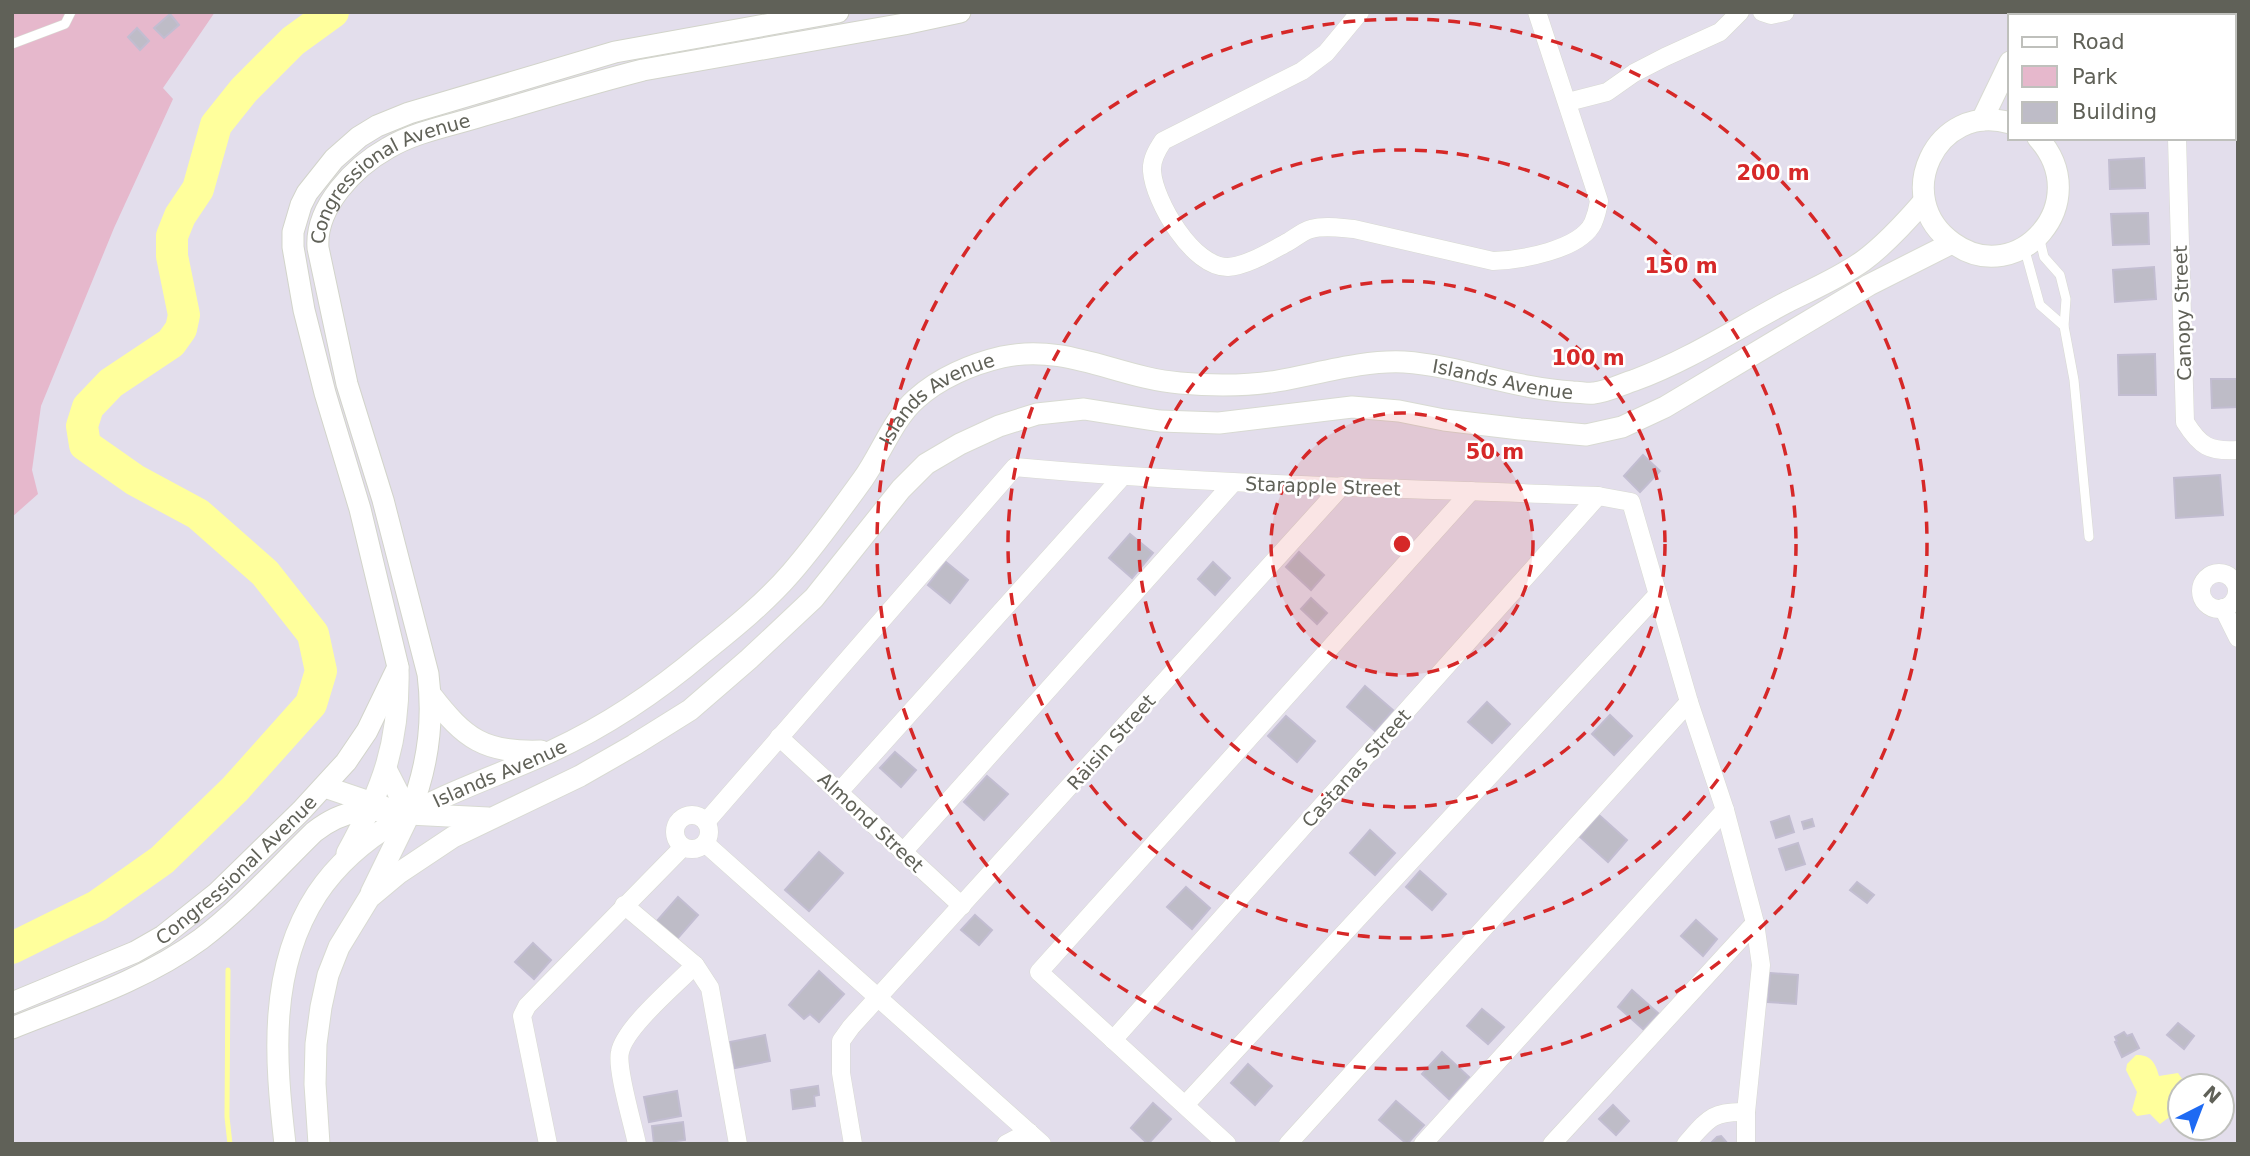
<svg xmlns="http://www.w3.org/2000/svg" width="2250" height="1156" font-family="'DejaVu Sans',sans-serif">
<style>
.green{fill:#e6b8cc}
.water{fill:#ffff9c}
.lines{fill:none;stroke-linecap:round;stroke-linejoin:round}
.stream{stroke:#ffff9c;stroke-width:5}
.river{stroke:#ffff9c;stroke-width:32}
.building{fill:#bebcc7;stroke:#c2bdd1;stroke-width:2}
.service-casing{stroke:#d8dad2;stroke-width:10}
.minor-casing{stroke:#d8dad2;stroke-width:19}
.tertiary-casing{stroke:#d8dad2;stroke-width:23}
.secondary-casing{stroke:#d2d4ca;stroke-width:23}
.service{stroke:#fff;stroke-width:9}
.minor{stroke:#fff;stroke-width:18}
.tertiary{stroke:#fff;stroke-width:21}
.secondary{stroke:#fff;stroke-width:21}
.ring{fill:none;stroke:#d62828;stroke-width:3.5;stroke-dasharray:12 9}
.labels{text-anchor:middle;stroke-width:5;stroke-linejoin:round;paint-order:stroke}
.street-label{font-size:19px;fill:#606158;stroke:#fff}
.centre{fill:#d62828;stroke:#fff;stroke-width:3.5}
.ring-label{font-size:21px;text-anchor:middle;font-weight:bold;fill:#d62828;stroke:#fff;stroke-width:5;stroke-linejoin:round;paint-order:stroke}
</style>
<rect width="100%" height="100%" fill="#e3deec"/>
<path class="green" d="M12,12h203l-52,76 10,11 -59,129 -73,178 -9,64 6,24 -26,23z"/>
<path class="water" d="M2136,1055c15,0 19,7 23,21l19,-3 9,13h-7v12l-5,5v10l-15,11 -10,-10 -13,2 -5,-6 5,-18 -11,-22 1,-6z"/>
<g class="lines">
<path class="stream" d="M228,970l-1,147 3,27"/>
<path class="river" d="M12,948l85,-42 65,-46 73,-71 76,-85 10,-33 -8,-37 -48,-61 -67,-59 -63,-34 -50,-35 -3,-19 6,-19 23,-24 60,-40 10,-14 3,-14 -12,-59v-20l8,-20 18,-27 18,-64 28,-35 49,-49 40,-29"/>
</g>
<g class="building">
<path d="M170,14l9,11 -15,13 -10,-10z"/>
<path d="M137,28l12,13 -9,9 -12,-13z"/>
<path d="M2144,158l1,30 -35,1 -1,-29z"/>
<path d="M2148,213l1,31 -36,1 -2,-31z"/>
<path d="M2154,267l2,32 -41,3 -2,-32z"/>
<path d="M2155,354l1,41h-37l-1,-40z"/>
<path d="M2211,379h27v28l-26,1z"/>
<path d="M1643,455l17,16 -20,21 -16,-16z"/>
<path d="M2220,475l3,40 -47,3 -2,-40z"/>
<path d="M1130,534l23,19 -21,25 -23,-20z"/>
<path d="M1299,552l25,23 -13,15 -25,-23z"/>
<path d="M946,562l22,18 -18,23 -22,-18z"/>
<path d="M1213,562l17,16 -15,17 -17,-16z"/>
<path d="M1311,598l16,15 -10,11 -16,-15z"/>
<path d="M1365,686l28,24 -18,21 -28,-24z"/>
<path d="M1487,702l23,22 -18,19 -24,-21z"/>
<path d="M1610,715l22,21 -18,19 -22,-21z"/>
<path d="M1286,716l29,25 -18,21 -29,-26z"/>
<path d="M895,752l21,18 -15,17 -21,-19z"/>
<path d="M987,776l21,18 -24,26 -20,-18z"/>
<path d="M1599,815l28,25 -19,22 -28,-25z"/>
<path d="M1789,816l5,16 -18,6 -5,-16z"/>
<path d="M1812,819l2,7 -10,3 -2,-7z"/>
<path d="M1370,830l25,23 -20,22 -25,-22z"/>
<path d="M1798,843l7,21 -19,6 -7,-21z"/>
<path d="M819,852l24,21 -34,38 -24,-21z"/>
<path d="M1420,871l26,23 -14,16 -26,-23z"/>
<path d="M1857,882l17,13 -7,8 -17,-13z"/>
<path d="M1186,887l24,21 -18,21 -25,-22z"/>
<path d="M678,897l20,18 -21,24 -20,-18z"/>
<path d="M975,915l17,15 -13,15 -18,-15z"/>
<path d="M1696,920l21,19 -14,17 -22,-20z"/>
<path d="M533,943l18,17 -17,19 -19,-17z"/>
<path d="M819,971l25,23 -25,28 -9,-8 -6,5 -15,-14z"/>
<path d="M1770,973l28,2 -2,29 -28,-2z"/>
<path d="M1632,990l26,23 -15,16 -25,-22z"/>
<path d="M1482,1009l22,18 -16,17 -21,-18z"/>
<path d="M2178,1023l16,13 -10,13 -17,-14z"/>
<path d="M2124,1032l3,4 5,-2 7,14 -17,9 -7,-15 2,-1 -2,-4z"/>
<path d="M765,1035l5,26 -35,7 -5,-26z"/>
<path d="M1442,1052l27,25 -20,22 -27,-25z"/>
<path d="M1248,1064l24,22 -17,19 -24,-22z"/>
<path d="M818,1086l1,9 -5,1 1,10 -22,3 -2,-19z"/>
<path d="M677,1091l4,25 -32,6 -5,-25z"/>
<path d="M1396,1101l28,24 -17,19 -28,-24z"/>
<path d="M1153,1103l18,16 -23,25 -17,-16z"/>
<path d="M1613,1105l16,16 -13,14 -17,-16z"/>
<path d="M683,1122l2,18 -31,4 -2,-18z"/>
<path d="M1721,1136l7,8h-18l7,-7z"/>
</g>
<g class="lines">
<g class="service-casing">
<g id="service">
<path d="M12,44l53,-20 6,-12"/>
<path d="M2039,236l5,21 16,18 6,24 -2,27 10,54 15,157"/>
<path d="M2024,247l16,58 24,21"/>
</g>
</g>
<g class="minor-casing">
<g id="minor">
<path d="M1360,12l-34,41 -24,18 -139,70c-6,9 -12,19 -11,30 2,30 41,97 76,96 19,-1 43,-16 60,-25 7,-4 15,-11 23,-13 14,-4 30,-1 43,0l139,32c28,-1 87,-11 100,-38 3,-7 5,-15 6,-22l-62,-189"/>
<path d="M1762,12l9,3 14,-3"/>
<path d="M2234,78h4"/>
<path d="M1568,102l39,-10 27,-19 31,-16 55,-25 20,-20"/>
<path d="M2177,138l8,284c15,24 24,30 53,28"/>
<circle cx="2219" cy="591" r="18"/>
<path d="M2223,608l15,30"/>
<path d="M779,737l183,169"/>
<path d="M839,792l283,-315"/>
<circle cx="692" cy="832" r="17"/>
<path d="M706,822l309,-355c194,18 389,21 583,29l33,6 58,200 36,108 30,113 6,42 -15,147v32"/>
<path d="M706,844l336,300"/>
<path d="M903,852l329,-368"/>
<path d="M624,905l71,60 15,23 28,156"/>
<path d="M1113,1040l485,-544"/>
<path d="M1185,1105l473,-511"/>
<path d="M548,1144l-26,-128 5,-10 156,-159"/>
<path d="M637,1144c-4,-20 -21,-75 -17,-92 5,-25 56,-67 75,-87"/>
<path d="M853,1144l-12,-71v-32l10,-14 491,-541"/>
<path d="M1006,1144l23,-12"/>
<path d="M1227,1144l-188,-172 432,-481"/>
<path d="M1288,1144l401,-442"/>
<path d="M1423,1144l302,-334"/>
<path d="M1552,1144l203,-221"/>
<path d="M1686,1144c22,-25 26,-33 60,-32"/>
</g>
</g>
<g class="tertiary-casing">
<g id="tertiary">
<path d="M2033,16l2,-4"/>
<path d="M2070,16l2,-4"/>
<path d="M1982,120l28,-58"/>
<path d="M2010,123c-74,-22 -120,76 -57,120 65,47 143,-41 85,-105"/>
<path d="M431,695c34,44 53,58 110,56"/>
<path d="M386,769l23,45"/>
<path d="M325,787l59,20 25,7 79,4"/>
<path d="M347,853c36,-65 53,-111 51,-186"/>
<path d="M371,893l38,-78"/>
<path id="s1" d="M285,1144c-10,-85 -17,-175 32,-250 54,-81 151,-104 235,-143 54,-25 106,-60 152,-99 30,-24 62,-50 87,-79 26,-30 49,-62 72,-94 18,-25 30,-60 53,-80 23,-21 56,-35 86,-42 65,-14 116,21 178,26 32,3 66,3 97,-2 41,-7 85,-21 127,-19 57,4 111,27 169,30 7,0 14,2 21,1 13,-1 28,-9 41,-13 54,-20 101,-51 152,-78 26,-13 52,-24 76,-41 23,-17 42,-38 61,-60"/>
<path d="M319,1144l-4,-60 1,-40 5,-37 7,-32 11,-28 30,-49 30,-25 54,-36 127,-61 54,-31 56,-35 59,-51 65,-61 87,-109 25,-25 34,-20 39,-18 38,-12 47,-5 76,12 59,2 133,-16 47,4 45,9 76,9 66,6 36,-8 43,-20 204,-122 83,-42"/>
</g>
</g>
<g class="secondary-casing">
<g id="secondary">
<path id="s2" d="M12,1003l123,-51 28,-16 54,-43 84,-82 45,-49 21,-31 31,-64 -38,-158 -35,-116 -21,-83 -11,-63v-15l8,-27 6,-12 27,-34 25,-22 18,-11 32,-13 206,-61 223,-40"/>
<path id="s3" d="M12,1028c65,-26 133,-48 189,-89 41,-31 76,-71 113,-107 32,-25 57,-24 95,-18 18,-44 25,-93 19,-140l-45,-174 -36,-116 -29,-136c-3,-41 36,-81 70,-100 27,-16 60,-22 90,-31 55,-16 110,-33 165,-47l261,-46 56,-12"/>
</g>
</g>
<use href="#service" class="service"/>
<use href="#minor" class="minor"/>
<use href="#tertiary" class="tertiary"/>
<use href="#secondary" class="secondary"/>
</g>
<circle cx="1402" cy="544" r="131" fill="#d62828" fill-opacity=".12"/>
<g class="ring">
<circle cx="1402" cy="544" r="131"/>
<circle cx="1402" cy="544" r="263"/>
<circle cx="1402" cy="544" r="394"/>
<circle cx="1402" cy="544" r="525"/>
</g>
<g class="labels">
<g class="street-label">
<text dy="7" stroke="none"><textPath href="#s3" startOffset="1158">Congressional Avenue</textPath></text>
<text transform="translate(2182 313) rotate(-92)" y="7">Canopy Street</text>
<text dy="7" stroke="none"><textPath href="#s1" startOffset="1656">Islands Avenue</textPath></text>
<text dy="7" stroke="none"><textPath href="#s1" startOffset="1068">Islands Avenue</textPath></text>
<text transform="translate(1323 486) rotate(2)" y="7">Starapple Street</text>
<text transform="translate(1111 742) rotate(-48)" y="7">Raisin Street</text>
<text transform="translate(1356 768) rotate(-48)" y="7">Castanas Street</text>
<text dy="7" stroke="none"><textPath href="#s1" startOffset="480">Islands Avenue</textPath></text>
<text transform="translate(871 822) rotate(43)" y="7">Almond Street</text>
<text dy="7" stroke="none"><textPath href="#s2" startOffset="264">Congressional Avenue</textPath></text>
</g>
</g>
<circle cx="1402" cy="544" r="10" class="centre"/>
<g class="ring-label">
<text x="1773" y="180">200 m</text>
<text x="1681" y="273">150 m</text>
<text x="1588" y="365">100 m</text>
<text x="1495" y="459">50 m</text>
</g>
<rect width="2250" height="1156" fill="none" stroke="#606158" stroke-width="28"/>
<rect x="2008" y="14" width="228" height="126" fill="#ffffff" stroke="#bfc0bc" stroke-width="2"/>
<rect x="2022" y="37" width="35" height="10" fill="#ffffff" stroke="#bfc0bc" stroke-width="2"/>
<text x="2072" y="49" font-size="21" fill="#606158">Road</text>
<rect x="2022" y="66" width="35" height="21" fill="#e6b8cc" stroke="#bfc0bc" stroke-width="2"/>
<text x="2072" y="84" font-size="21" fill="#606158">Park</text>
<rect x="2022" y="102" width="35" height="21" fill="#bebcc7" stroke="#bfc0bc" stroke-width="2"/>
<text x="2072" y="119" font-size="21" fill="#606158">Building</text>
<g transform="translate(2201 1107) rotate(42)"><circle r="33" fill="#ffffff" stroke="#bfc0bc" stroke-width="2"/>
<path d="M0-5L12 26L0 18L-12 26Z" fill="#1e6af3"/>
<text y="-10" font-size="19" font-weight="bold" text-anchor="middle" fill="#606158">N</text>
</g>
</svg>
